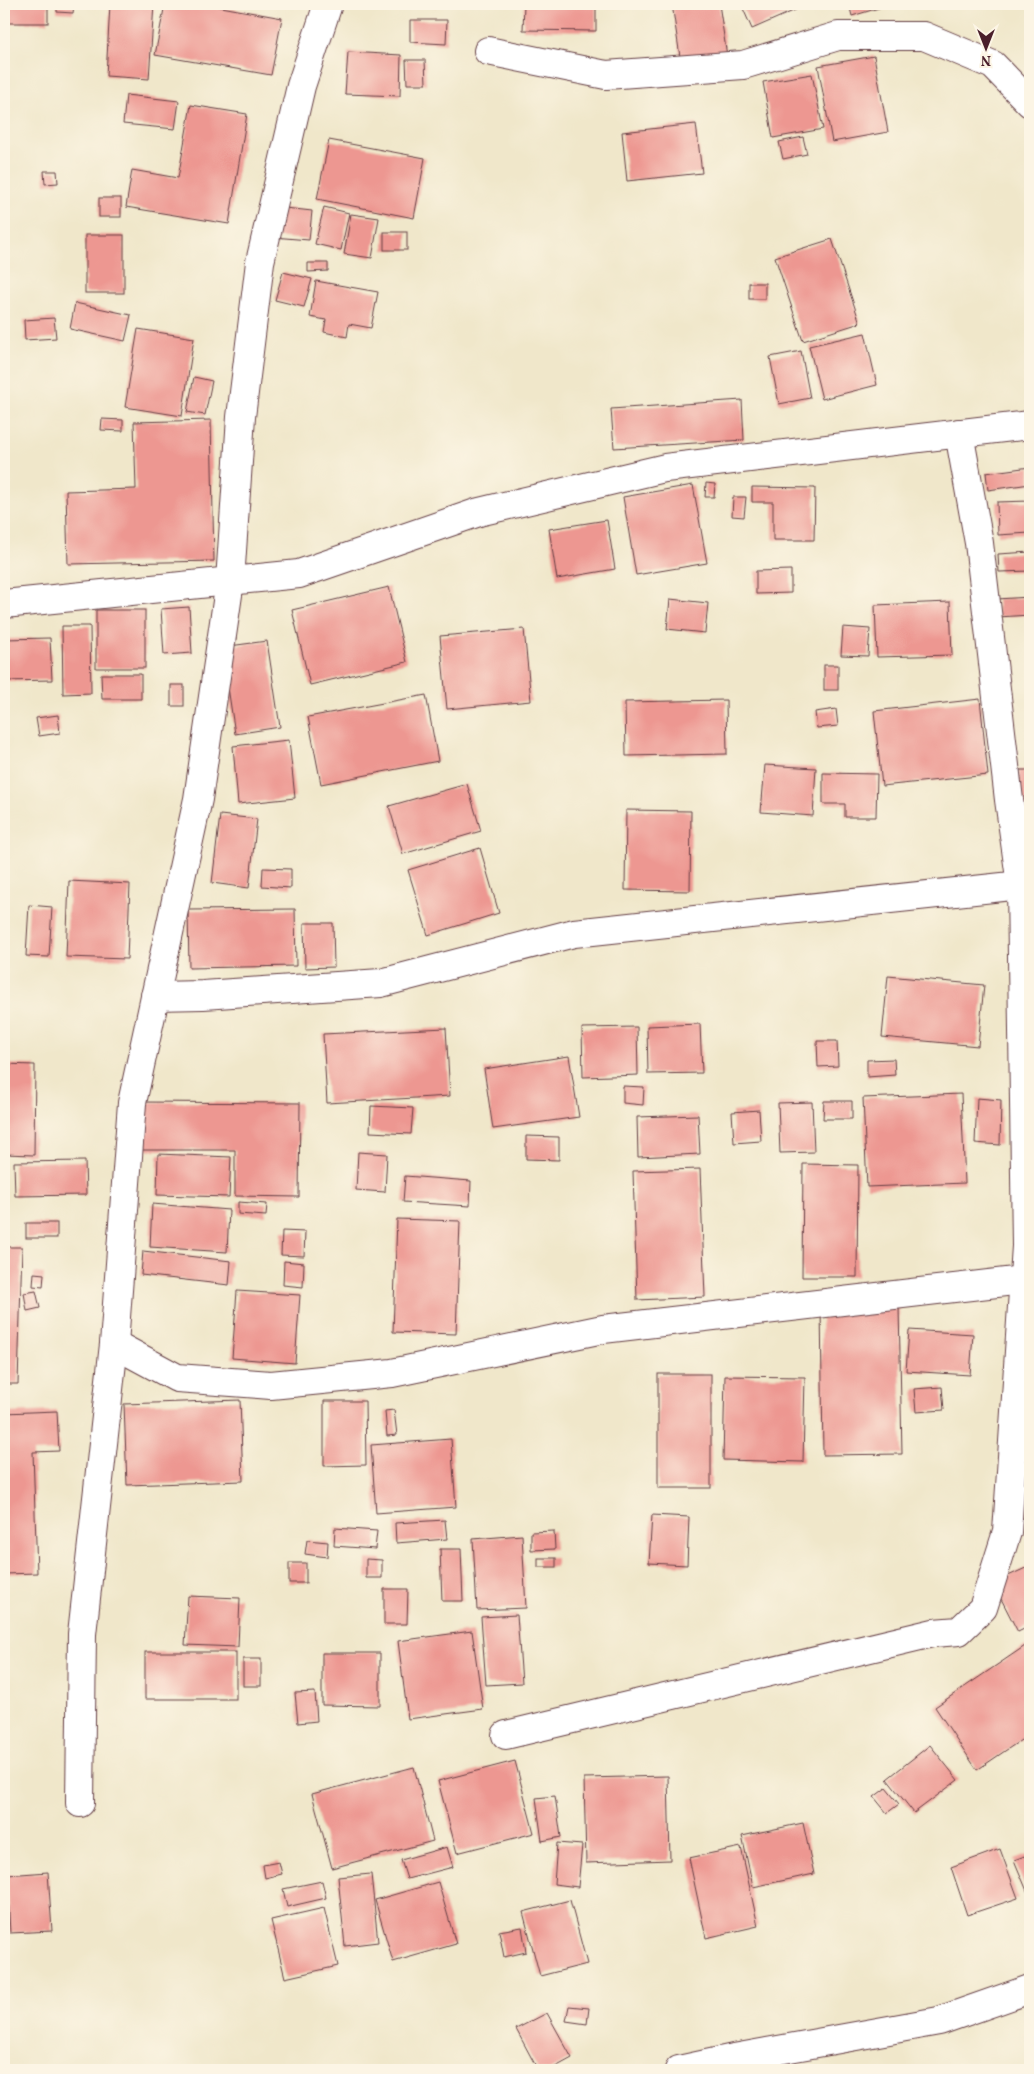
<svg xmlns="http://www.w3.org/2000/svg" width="1034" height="2074" font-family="Vollkorn,serif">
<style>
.building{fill:#ed9791}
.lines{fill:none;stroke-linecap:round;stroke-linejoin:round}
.street-casing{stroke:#633d43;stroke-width:30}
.street{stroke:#fff;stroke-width:28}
</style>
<rect width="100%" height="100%" fill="#fcf5e5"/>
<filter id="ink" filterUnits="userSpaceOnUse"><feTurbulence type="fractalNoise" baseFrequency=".02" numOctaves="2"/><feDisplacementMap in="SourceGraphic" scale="10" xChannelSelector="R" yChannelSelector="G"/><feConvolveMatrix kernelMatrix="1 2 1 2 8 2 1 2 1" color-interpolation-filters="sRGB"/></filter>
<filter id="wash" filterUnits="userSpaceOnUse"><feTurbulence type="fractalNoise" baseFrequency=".0096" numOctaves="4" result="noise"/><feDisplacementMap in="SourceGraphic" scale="20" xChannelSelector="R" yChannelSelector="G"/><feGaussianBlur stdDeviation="1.12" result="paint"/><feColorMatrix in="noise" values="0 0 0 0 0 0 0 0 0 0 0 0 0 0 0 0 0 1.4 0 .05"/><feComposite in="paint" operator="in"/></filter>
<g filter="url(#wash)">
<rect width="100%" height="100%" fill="#f0e7ca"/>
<g id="blocks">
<g class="building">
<rect x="4" y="4" width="44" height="19"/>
<path d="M57,4h17l-1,9 -16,-1z"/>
<path d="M110,4h44l-5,75 -43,-3z"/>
<path d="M165,4h40l77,14 -11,57 -116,-20z"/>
<path d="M380,4h57v3l-57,-2z"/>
<path d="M524,4h72v27l-73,-1z"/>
<path d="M600,4h37v4l-37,-1z"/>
<path d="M672,4h47l8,52 -46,7z"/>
<path d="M741,4h57l2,4 -48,21z"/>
<path d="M849,4h43l-40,12z"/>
<path d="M410,20h37l-1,24 -36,-2z"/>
<path d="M348,52l53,3 -1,41 -55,-2z"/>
<path d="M874,56l14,76 -56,10 -14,-76z"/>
<path d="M406,60h19l1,24h-19z"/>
<path d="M812,74l11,55 -50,9 -10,-56z"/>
<path d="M126,95l53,6 -4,28 -52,-5z"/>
<path d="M191,105l56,9 -18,110 -103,-17 6,-37 46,8z"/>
<path d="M696,124l6,49 -75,8 -5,-49z"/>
<path d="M803,137l4,17 -24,5 -4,-17z"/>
<path d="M329,140l96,18 -11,60 -97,-19z"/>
<path d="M44,171h13l1,12 -13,1z"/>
<rect x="99" y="198" width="22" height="19"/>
<path d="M276,207l36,4 -3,29 -36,-3z"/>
<path d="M324,207l25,6 -8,37 -26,-6z"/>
<path d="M351,214l28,4 -7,40 -28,-4z"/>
<rect x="384" y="232" width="23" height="18"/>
<rect x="85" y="235" width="39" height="58"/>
<path d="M832,239l28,84 -57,18 -28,-84z"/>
<path d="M308,263h20v8l-20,1z"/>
<path d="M283,272l29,7 -8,28 -29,-7z"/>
<path d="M316,281l62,11 -7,36 -22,-4 -2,13 -23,-5 2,-12 -16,-3z"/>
<rect x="749" y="283" width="16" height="16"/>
<path d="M75,303l56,12 -6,26 -55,-12z"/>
<path d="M54,318l2,20 -31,2 -1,-20z"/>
<path d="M138,329l56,9 -12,78 -57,-9z"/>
<path d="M865,333l12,52 -55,14 -13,-53z"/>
<path d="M801,351l9,47 -31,6 -9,-47z"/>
<path d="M194,377l18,4 -7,34 -18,-3z"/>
<path d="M742,400l2,40 -130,8 -3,-39z"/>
<path d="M102,419l21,1v11l-22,-1z"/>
<path d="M211,420l3,141 -146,3 -2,-73 70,-2 -2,-67z"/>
<path d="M1030,467v17l-42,6 -2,-17z"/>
<path d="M706,483l9,1 -1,13h-9z"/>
<path d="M693,485l14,78 -71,12 -13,-78z"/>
<path d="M752,487l63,1 -1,52h-41v-38h-21z"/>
<path d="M733,497h13l-2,20 -12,-1z"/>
<path d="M1030,501v32l-32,2 -1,-33z"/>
<path d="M607,520l8,49 -58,10 -8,-50z"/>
<path d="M1030,552v19l-31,1 -1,-18z"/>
<path d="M791,570v23l-35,1v-23z"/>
<path d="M389,587l18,75 -97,23 -18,-75z"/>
<path d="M1030,597v18l-32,2 -1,-18z"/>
<path d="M670,599l38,4 -3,30 -38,-4z"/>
<path d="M950,602l2,53 -75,2 -2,-52z"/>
<path d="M189,607l3,46 -28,2 -3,-46z"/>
<rect x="96" y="610" width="49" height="58"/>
<path d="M62,626h28l1,67 -28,1z"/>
<path d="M843,627l27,2 -2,27 -27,-1z"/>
<path d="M524,629l7,72 -84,8 -7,-73z"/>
<path d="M50,638l2,42 -48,1v-42z"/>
<path d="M267,641l13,86 -45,7 -13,-87z"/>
<rect x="824" y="665" width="14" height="25"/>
<path d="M101,674h40v25h-39z"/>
<rect x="171" y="685" width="13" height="21"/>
<path d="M426,695l12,66 -117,23 -13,-67z"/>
<path d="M980,699l8,76 -106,11 -8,-75z"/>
<path d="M726,700l1,54 -101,2 -1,-54z"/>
<path d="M836,709l2,17 -21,2 -2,-16z"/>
<path d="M58,715l2,18 -21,3 -3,-18z"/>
<path d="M289,740l6,58 -57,6 -5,-58z"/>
<path d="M765,765l51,3 -3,48 -52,-4z"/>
<rect x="1019" y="770" width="11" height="61"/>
<path d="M823,773l54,1 -1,43h-31v-13h-22z"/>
<path d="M467,784l14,47 -78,23 -14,-48z"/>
<path d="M626,810l65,1 -1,80 -65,-1z"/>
<path d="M220,815l37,4 -8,69 -37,-5z"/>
<path d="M480,848l19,65 -71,22 -20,-65z"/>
<path d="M263,868l28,1v19l-29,-2z"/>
<path d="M69,881l61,3 -3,75 -61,-2z"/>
<path d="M29,905l23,2 -3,50 -23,-1z"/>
<path d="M295,909l1,57 -107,2 -1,-58z"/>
<path d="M304,923h29l1,44 -29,1z"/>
<path d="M888,976l96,9 -6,61 -96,-9z"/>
<path d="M700,1024l2,49 -54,1 -1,-48z"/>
<path d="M637,1027l1,48 -55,2 -1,-49z"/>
<path d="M446,1028l4,68 -123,7 -4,-69z"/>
<path d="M817,1041h20l1,25 -20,1z"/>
<path d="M569,1056l10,61 -86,12 -9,-60z"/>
<path d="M894,1059l1,16 -28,2v-17z"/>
<path d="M4,1064l31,1 -1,90 -30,-1z"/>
<path d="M623,1086l21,1 -1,18 -20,-2z"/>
<path d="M961,1094l4,89 -98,4 -4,-89z"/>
<path d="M977,1098l24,2 -1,45 -25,-2z"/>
<path d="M824,1101h28v18h-29z"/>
<path d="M140,1102l160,1 -1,94 -64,-1v-46h-95z"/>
<path d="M812,1102l2,50 -34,1 -2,-50z"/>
<path d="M371,1106l42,2 -2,26 -41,-2z"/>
<path d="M759,1110l2,31 -27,2 -2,-31z"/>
<path d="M698,1115l2,39 -62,3 -1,-40z"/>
<path d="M526,1136l33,1v23l-33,-1z"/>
<path d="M358,1152l29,2 -2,38 -29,-2z"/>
<path d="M158,1154l73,3 -2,40 -72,-2z"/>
<path d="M85,1161l1,34 -71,1 -1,-34z"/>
<path d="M803,1164l55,1 -1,112h-55z"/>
<path d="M700,1169l5,128 -68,3 -4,-129z"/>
<path d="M405,1176l66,5 -1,25 -67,-4z"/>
<path d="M238,1202l29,2 -1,12 -28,-2z"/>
<path d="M152,1204l77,6 -2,42 -77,-5z"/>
<path d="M397,1219l63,2 -4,113 -63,-2z"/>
<rect x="26" y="1223" width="31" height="15"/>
<path d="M282,1231l23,1 -1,24 -23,-1z"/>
<path d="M4,1247h18l-4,137h-14z"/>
<path d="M143,1251l88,10 -2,24 -88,-10z"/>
<path d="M284,1261l20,2 -1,24 -20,-2z"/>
<path d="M34,1273l10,1 -1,13 -10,-1z"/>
<path d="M36,1291l4,17 -13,3 -3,-18z"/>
<path d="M237,1291l63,4 -5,68 -63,-5z"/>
<path d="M899,1307l3,147 -79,1 -2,-147z"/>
<path d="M909,1330l64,4 -3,41 -64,-4z"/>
<rect x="658" y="1374" width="53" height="114"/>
<path d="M725,1376l80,1 -2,85 -80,-2z"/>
<path d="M942,1387l2,23 -28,2 -2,-23z"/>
<path d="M240,1400l3,81 -116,4 -3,-81z"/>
<path d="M324,1401h41l1,64 -42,1z"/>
<path d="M394,1410l3,25 -10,1 -2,-25z"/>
<path d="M57,1411l2,40 -26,1 4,121 -33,1v-161z"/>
<path d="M451,1439l5,68 -80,6 -5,-68z"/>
<path d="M652,1515l37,2 -2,48 -38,-2z"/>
<path d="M445,1520l2,19 -51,4 -1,-20z"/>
<path d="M335,1528l42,3 -2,18 -41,-3z"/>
<path d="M554,1531l1,18 -24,1v-18z"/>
<path d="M522,1535l4,73 -49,2 -4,-71z"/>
<path d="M307,1540l21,2 -1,15 -22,-3z"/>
<path d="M440,1549h21l2,52h-21z"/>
<rect x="538" y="1558" width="18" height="9"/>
<path d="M366,1559l16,1v18h-16z"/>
<rect x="289" y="1563" width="17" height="20"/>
<path d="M1030,1566v60l-12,6 -25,-49z"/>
<path d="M384,1589h24l-1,35h-23z"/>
<path d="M188,1596l52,2 -2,49 -53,-2z"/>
<path d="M517,1615l5,68 -36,2 -5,-68z"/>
<path d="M472,1631l11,78 -75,10 -10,-78z"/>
<path d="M1025,1646l5,7v81l-53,36 -42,-63z"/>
<rect x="145" y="1652" width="91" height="47"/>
<path d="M322,1653h58v53l-58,-1z"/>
<rect x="243" y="1659" width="18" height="27"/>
<path d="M315,1692l2,29 -19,2 -3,-30z"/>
<path d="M930,1745l28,35 -44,33 -27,-34z"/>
<path d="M515,1761l19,72 -77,20 -19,-72z"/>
<path d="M414,1767l19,74 -101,27 -20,-74z"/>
<path d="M668,1776l2,84 -84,3 -2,-85z"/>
<path d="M886,1788l13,16 -12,9 -13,-16z"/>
<path d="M555,1796l6,41 -19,4 -6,-43z"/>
<path d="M803,1823l11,51 -61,13 -11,-51z"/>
<path d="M557,1843l25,2 -4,42 -24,-3z"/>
<path d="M447,1847l6,20 -46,12 -6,-19z"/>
<path d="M741,1847l17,79 -52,12 -17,-80z"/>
<path d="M1000,1849l18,49 -51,17 -16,-48z"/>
<path d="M1030,1854v44l-16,-38z"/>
<path d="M279,1862l3,12 -17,4 -2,-13z"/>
<path d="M48,1872l4,59 -42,2 -3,-58z"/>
<path d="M371,1874l7,68 -33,4 -7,-69z"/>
<path d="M322,1881l4,17 -39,9 -4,-18z"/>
<path d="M438,1882l18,62 -63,18 -18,-62z"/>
<path d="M570,1900l17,64 -47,12 -17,-64z"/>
<path d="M324,1908l14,58 -53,12 -14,-58z"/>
<path d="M522,1927l4,25 -22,5 -5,-26z"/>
<path d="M569,2006l20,2 -2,16 -21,-3z"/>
<path d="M547,2013l25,45 -22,12h-12l-22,-41z"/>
</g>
</g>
</g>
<g filter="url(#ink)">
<use href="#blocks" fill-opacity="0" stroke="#633d43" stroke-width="1"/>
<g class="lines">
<g class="street-casing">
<g id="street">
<path d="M488,51l118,24 137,-10 95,-29h86l69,29 37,38"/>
<path d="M4,604l295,-30 180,-62 186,-44 365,-43"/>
<path d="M155,996l48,-1 178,-12 193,-50 447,-48"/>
<path d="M114,1344l63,34 94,7 121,-12 211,-44 420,-49"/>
<path d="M506,1735l427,-102 26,-2 24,-23 24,-76 19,-286 -5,-361 -12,-85 -30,-257 -20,-110"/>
<path d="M80,1803l2,-169 32,-290 18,-241 66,-304 32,-218 11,-164 19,-155 41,-176 27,-82"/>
<path d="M679,2070l55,-12 205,-37 91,-32"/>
</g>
</g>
<use href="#street" class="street"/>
</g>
</g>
<rect width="1034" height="2074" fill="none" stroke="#fcf5e5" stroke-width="20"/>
<g transform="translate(986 48) rotate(180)" stroke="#fcf5e5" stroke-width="4" paint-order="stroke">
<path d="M0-4L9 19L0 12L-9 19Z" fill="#4a1f2b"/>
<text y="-8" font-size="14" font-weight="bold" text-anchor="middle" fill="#4a1f2b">N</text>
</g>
</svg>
